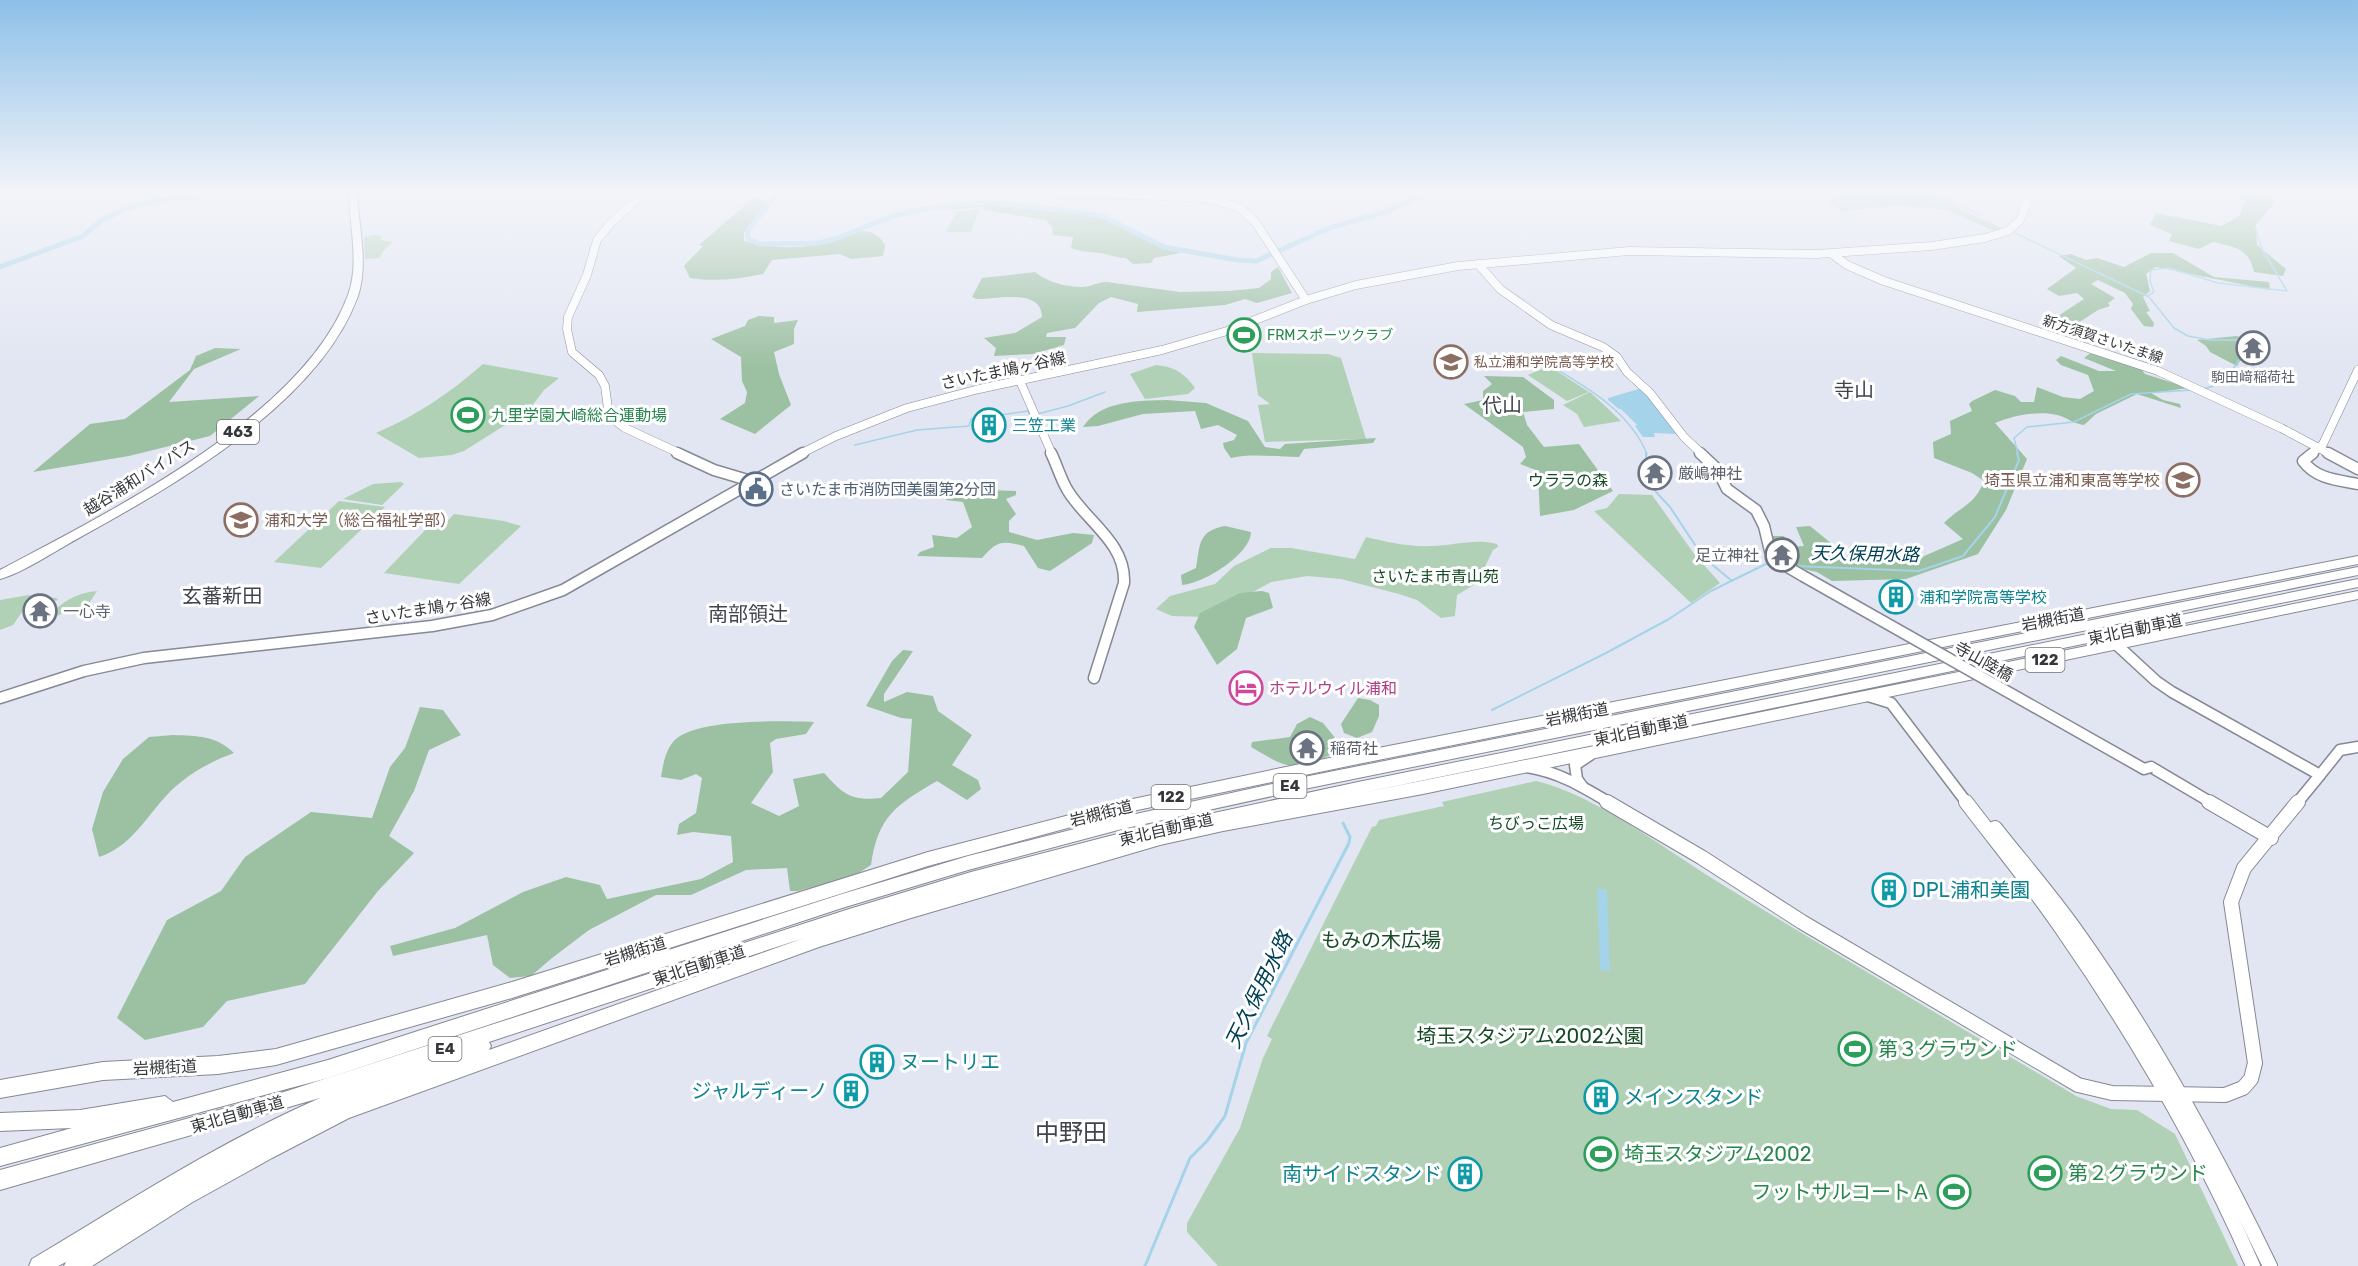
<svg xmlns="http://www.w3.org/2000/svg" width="2358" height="1266" font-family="Rubik,'Noto Sans JP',sans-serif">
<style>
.green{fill:#b0d1b5}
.forest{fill:#9cc0a2}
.water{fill:#a5d3e9}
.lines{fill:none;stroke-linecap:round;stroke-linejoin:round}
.stream-far2{stroke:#a5d3e9;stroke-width:1.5}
.stream-far1{stroke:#a5d3e9;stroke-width:2}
.stream{stroke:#a5d3e9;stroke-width:3}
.canal{stroke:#a5d3e9;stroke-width:5}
.secondary-far2-casing{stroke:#858994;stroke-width:9}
.secondary-far1-casing{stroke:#858994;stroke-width:13}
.secondary-casing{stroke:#858994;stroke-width:16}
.highway-casing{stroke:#858994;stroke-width:2}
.secondary-far2{stroke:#fff;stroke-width:8}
.secondary-far1{stroke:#fff;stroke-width:10}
.secondary{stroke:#fff;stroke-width:14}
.highway{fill:#fff;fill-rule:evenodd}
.secondary-bridge-casing{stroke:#858994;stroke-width:13;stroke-linecap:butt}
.secondary-bridge{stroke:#fff;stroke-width:10}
.labels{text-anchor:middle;stroke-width:6;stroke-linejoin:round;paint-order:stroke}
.far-leisure-label{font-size:14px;fill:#27864d;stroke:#fff;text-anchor:start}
.far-street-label{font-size:14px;fill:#35373b;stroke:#fff}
.far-education-label{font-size:14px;fill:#785e54;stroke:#fff;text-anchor:start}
.far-worship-label{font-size:14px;fill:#5b616d;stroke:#fff}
.shield{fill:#fff;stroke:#727376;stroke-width:1.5}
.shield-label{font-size:15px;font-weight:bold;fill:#35373b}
.street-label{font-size:16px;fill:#35373b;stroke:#fff}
.leisure-label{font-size:16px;fill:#27864d;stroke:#fff;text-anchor:start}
.culture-label{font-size:16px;fill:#0d838f;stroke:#fff;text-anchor:start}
.worship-label{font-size:16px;fill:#5b616d;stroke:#fff;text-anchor:start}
.park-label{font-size:16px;fill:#144b24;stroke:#fff}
.education-label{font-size:16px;fill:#785e54;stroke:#fff;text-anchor:end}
.service-label{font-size:16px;fill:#4e5e75;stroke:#fff;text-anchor:start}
.hotel-label{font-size:16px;fill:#b23c85;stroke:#fff;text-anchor:start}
.water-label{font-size:18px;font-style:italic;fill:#004056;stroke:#fff}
.quarter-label{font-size:20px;fill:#41444d;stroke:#fff}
.near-culture-label{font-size:20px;fill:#0d838f;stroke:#fff;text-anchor:start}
.near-park-label{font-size:20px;fill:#144b24;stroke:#fff}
.near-leisure-label{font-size:20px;fill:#27864d;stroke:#fff;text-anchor:start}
.near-water-label{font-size:21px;font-style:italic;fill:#004056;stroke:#fff}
.near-quarter-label{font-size:24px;fill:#41444d;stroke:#fff}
</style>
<rect width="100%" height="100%" fill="#e2e6f2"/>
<g class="green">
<path d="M1834,191h94l30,15 1,3 45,20 -5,4 -52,-23 -49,-5 -56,6 -15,-9 13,-5 -1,-3z"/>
<path d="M971,209h9l-9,23h-25l11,-21h13z"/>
<path d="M374,235l9,1 -3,4 13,2 -10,9 -3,7 -15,1 -1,-22z"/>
<path d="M1252,353l76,1 13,4 25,81 -101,3 -7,-37 12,-1 -12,-9z"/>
<path d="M483,364l76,14 -15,12 -15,20 -65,41 -12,4 -33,3 -43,-25c40,-17 74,-40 107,-69z"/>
<path d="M1156,365c19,2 28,8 39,23l-7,6 -43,5 -15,-25z"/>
<path d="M1549,366l40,26 -22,9 -39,-26z"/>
<path d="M1590,392l31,29 -37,6 -7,-13 -14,-9z"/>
<path d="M401,482l3,2 -22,21 -39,-6 30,-15z"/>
<path d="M1619,494l33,1 43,60 25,28 -29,20 -97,-92 13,-3z"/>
<path d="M339,501l46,6 -64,61 -47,-6z"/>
<path d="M454,514l50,7 17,5 -62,58 -75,-11 45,-47 12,2z"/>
<path d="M1366,537c21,5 43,10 65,9 23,0 43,-8 66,-2l1,3 -5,3 -16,33 -20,12 -2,21 -14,2 -24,-18 -18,-6 -58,-15 -34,-3 -36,6 -63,35 -36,-1 -16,-7 14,-13 45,-12 19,-18 37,-18h20l64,11z"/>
<path d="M97,591l-11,17 -39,10c14,-16 29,-25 50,-27z"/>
<path d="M29,595l27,3 2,2 -34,9 -11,16 -13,5v-30z"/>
<path d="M1536,781c60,14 128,68 182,101 118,73 239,143 358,214l35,13 26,1 38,24 63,132h-1020l-31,-34v-9l53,-95 23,-70 9,-19 -5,-3 105,-209 4,-1 3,-6 65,-14 -2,-4z"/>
</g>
<g class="forest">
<path d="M2223,191c18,0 40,-5 53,10l-20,23 1,21 29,24 -3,7 -29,-4c-5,-24 -20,-25 -41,-30l-14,7 -30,-8 3,-7 -22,-9 6,-12 66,13 18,-11 5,-14z"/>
<path d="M752,199h11l7,4 -26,29v9c27,8 60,8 88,1 9,-2 21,-11 31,-11 9,0 18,6 22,14l-2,11 -32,3 -11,-5 -68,6 -9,14c-25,5 -48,8 -73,4l-6,-12 19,-20 -4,-1z"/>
<path d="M986,205l109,9 64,33 22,6 -27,5 -3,5 -18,1 -7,-6c-9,0 -16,-3 -25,-5 -11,-1 -20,-1 -30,-5l2,-11 -20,-2 -1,-8 -6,-7 -62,-10 -1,-3 -39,3v-4z"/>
<path d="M2151,253h22l41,24 55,5 1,8 -114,-23 -10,7 4,17 -7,6 7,14 -4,1 8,11 -1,4 -9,-1 -13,-17 2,-5 -8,-11 -27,-13 -7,4 24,14 -7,5 2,3 -12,4 -23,15 -17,-9 26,-17 -7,-6 -18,3 -12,-7 29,-21 -17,-12 12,-2 15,6 11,-2 27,9z"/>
<path d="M1278,267l14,26 -35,10 -12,-4 -20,6 -88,7 1,-8 -27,-7 -12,6 -24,25 -28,5 -1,4h20l-2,8 -31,9 -39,2 2,-8 -12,-10 31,-5 27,-16c0,-29 -46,-18 -65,-18l-5,-2 10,-19 53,-6c12,10 31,15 47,15 8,0 16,-5 25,-5l73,10 49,-1 30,-3 12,-9v-7z"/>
<path d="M759,316l15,1v6l24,-3 -4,9v15l-20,8 5,22 12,31 -36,29 -35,-15 25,-16 2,-11 -5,-11 -1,-24 -30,-18 34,-13 3,-6z"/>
<path d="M2236,336l16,3 17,9 1,6 -27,2 -6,10 -27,-14 -4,-6 -9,-6z"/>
<path d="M215,348l26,1 -47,20 -25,33 90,-6 -49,40 -81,20 -96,16 57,-48 35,-5 65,-49 6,-14z"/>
<path d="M2093,351l48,18 4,5 44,14 -38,5 12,7 17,4 1,4 -44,-14 -41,20 -12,11c-11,-1 -17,-8 -27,-10 -18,-5 -46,1 -62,8l32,36 -21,51 -28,44 -72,25 -74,2 -15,-9 -19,-4 -7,6 -18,-5 11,-9 -13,-15v-9h13l5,11 15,-1 -8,-19 14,-1 38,31 12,5 62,-5 41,-18 -19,-16c18,-18 30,-17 40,-42l-12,-8 -38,-15 -1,-16 18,-8 -1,-13 22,-10 -3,-7 3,-3 23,-11 20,6 6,6h13l3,-15 26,10 17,2 14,-8 -6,-16 -27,-10 -5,-5 5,-4 38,15h17l-32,-13z"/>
<path d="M1484,376l39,1 31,23v9l-31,3 4,13 17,22 35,-3 34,47 -39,19 -34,6 -2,-45 -18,-7 6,-7 -3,-10 -59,-43 19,-4v-9l9,-7z"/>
<path d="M1167,400l39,3 42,18 17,26 15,2 5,-5 91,-6 -3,5 -69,6 -5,8c-23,0 -46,-4 -68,1l-7,-10 -1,-5 11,-3 3,-5 -19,-10 -17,4 -6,-18 -52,3 -45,12 -15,1c18,-27 55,-26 84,-27z"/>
<path d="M962,489l54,2v4l-10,4 10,15 -7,7v11l28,8 36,-7 21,2 -2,8 -42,28 -12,-3 -14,-22c-23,-6 -27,-5 -42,12l-65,-2 3,-4 14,-5 -2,-12 25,3 15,-11 -9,-25 -17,-2 -1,-8z"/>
<path d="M1225,526l26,6c0,22 -48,52 -69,53l-1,-10 15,-7c4,-24 2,-37 29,-42z"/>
<path d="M1262,591l7,2 4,15 -27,10 -9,31 -20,16 -23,-38 6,-14 40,-20z"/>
<path d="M903,650l10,1 -29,43v8l23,-10 26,4 5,15 34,24 -20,30 26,15 3,9 -14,11 -30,-19c-41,24 -59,35 -66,84l-17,11 -56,15h-8l-3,-23 -41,2 -55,25h-35l-67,35 -37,28 -21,18 -21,2 -17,-13 -6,-30 -94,21 -3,-10 65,-18 68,-36 43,-15 34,8 7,14 94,-20 32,-17 -2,-26 -38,-4 -16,3 2,-11 17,-11 6,-35 -6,-4 -15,6 -20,-3c2,-12 4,-25 12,-35 19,-24 111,-21 141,-20l-8,12 -30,5 -6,4 3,29 -22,31 28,13 20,-10 -6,-27 31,-6c20,22 27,28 57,25l27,-26 4,-53 -11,-1 -35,-12 26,-45z"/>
<path d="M1358,698l12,2 9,5v11l-7,16 -15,6 -13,-5 -3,-9z"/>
<path d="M420,707l23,3 18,25 -32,15 -15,41 -25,45 25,17 -36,38 -73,93 -78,17 -24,26 -58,13 -28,-22 50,-98 54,-29 24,-34 66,-45 61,6 18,-51 15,-19z"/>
<path d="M1310,717l13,6 17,21 11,1c-15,7 -37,19 -52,21 -16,2 -35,-12 -48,-19l1,-5 38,-5 7,-13z"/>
<path d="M173,735c25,1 42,0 61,18 -19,7 -37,16 -53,29 -30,23 -44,63 -82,75l-7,-28 11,-37 20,-33 26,-22z"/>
</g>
<g class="water">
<path d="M1642,388l35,44 -1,2 -22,-1 1,4h-12l-8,-11 2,-1 -16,-16h-2l-11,-9v-2z"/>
<path d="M1597,888l10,2 3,81 -10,-1z"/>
</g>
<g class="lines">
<g class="stream-far2">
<path d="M1932,191l48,24"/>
<path d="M2015,233l134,64 25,31 14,8 22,4h40l20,10 -3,4 -25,1 -9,14 -19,9 -1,8 -9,3"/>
<path d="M2147,296l7,-4 -4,-11 1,-11 17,-2 50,15 69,8 -25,-42 -7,-22"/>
<path d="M1551,366c37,22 79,46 96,88"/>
<path d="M855,445l62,-15 52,-4 2,-7 57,-8 2,5 38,-10 37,-14"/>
<path d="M2018,454l-4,-16 13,-11 47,-5 57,-28 61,-4"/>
</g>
<g class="stream-far1">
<path d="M1646,453l1,19"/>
<path d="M1648,475l7,15"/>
<path d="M1656,492l14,15 33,50 29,24"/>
<path d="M1794,566l125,5 44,-15 32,-39 24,-57 -2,-7"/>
<path d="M1492,710l114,-57 63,-34 42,-28 61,-30"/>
</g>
<path class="stream" d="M1145,1266l45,-108 17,-17 18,-25 21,-73 103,-200 1,-6 -7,-14"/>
<g class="canal">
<path d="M780,191l-32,39v9l12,5 59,-1 19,-5 52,-21 28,-7 55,-7h28l99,12 64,32 73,13 19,1 76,-34 54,-15 33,-16 20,-5"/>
<path d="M0,267l83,-31 19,-16 28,-13 26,-6 81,-10"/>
</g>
<g class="secondary-far2-casing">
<g id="secondary-far2">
<path d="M646,191l-35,32 -14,17 -10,35 -19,42 -1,12 5,23 27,23 6,11 4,30 16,12 56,26"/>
<path d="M1038,191l171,7 31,10 16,15 50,77"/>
<path d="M1832,254l15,11 37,16 274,90 123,57 49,26"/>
<path d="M1478,264l22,25 51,36 52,22 14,10 10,15 23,21 34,44 18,17"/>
<path d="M1020,381l32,73"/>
<path d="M800,454l36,-18 71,-28 72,-19 183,-39 65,-19 79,-31 50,-15 102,-19 171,-15 188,3 115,-8 53,-8 23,-7 12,-11 11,-29"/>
<path d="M2311,454l12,-10 35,-74"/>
</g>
</g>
<g class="secondary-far1-casing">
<g id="secondary-far1">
<path d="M677,453l37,17 37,11"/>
<path d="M1051,453c6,12 10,27 17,38 19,31 58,52 56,92l-30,95"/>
<path d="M1700,453l17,16 10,20 29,21 8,16 6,25 9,11 24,14"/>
<path d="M2313,453l-10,8c13,18 35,19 55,23"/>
<path d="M2328,453l30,16"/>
<path d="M2118,646l38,35 16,11 148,83 -23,28"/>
<path d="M1868,696l23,7 76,100"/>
<path d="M0,698l84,-27 60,-13 288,-32 60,-11 71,-25 240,-137"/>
<path d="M1527,767c32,5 56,20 83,36"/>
<path d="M2151,767l61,36"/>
<path d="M2320,775l20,-25 18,-3"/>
<path d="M1582,786l-5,-7 -2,-14 15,-10"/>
</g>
</g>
<g class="secondary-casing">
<g id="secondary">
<path d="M1607,802l94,55 101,65 276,163 34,8 113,2 18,-7 8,-9 4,-16 -24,-161 13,-34 54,-66"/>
<path d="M1966,802c32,42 66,83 96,127 73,105 140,220 191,337"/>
<path d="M2209,802l62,36"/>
<path d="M1995,828c26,33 54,65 79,100 76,106 139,220 196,338"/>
</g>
</g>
<g class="highway-casing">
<g id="highway">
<path d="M349,191h8c1,33 12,72 1,105 -39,108 -185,190 -281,243 -22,12 -54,34 -77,40v-9c109,-58 304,-154 348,-275 12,-32 1,-71 1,-104z"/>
<path d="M2358,556v8l-1000,200 -235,49 -195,53 -416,132 -236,67 -58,9 -115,6 -103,18v-18l103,-18 115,-6 58,-7 236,-67 416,-130 195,-51 235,-49z"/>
<path d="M2358,567v8l-1049,213 -187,41 -154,41 -126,38 -514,170 -328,88v-18l72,-20 -72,3v-18l80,-3 85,-14 8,6 155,-42 514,-166 126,-38 154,-39 187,-41z"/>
<path d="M2358,579v8l-1001,207 1001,-203v8l-935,195 -200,37 -63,14 -249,73 -92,29 -470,171 -77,40 -81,45 -99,63h-28l2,-4 -8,4h-29l3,-7c94,-56 187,-117 288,-161l-320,92v-20l284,-78 562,-182 125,-38 154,-40 233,-50zM804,938l-315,112 2,-4 -2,-4z"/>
</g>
</g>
<use href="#secondary-far2" class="secondary-far2"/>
<use href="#secondary-far1" class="secondary-far1"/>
<use href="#secondary" class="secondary"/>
<use href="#highway" class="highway"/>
<g class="secondary-bridge-casing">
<path id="secondary-bridge" d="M1803,576l341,193 7,-2"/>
</g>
<use href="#secondary-bridge" class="secondary-bridge"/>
</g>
<linearGradient id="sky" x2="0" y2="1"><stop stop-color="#8dc0e8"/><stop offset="0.52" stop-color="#f2f4f9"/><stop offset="1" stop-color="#f2f4f9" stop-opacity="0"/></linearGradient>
<rect width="2358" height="368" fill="url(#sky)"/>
<defs>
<g id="stadium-ring" transform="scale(1.725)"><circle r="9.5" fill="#fff" stroke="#2e9e5b" stroke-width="1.5"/><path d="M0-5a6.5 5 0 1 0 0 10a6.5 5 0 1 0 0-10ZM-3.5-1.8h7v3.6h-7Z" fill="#2e9e5b"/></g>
<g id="temple-ring" transform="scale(1.725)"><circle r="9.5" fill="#fff" stroke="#6b7280" stroke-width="1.5"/><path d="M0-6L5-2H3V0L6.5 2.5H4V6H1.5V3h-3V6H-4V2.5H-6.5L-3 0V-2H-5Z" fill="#6b7280"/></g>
<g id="school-ring" transform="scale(1.725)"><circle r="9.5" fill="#fff" stroke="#8d6e63" stroke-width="1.5"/><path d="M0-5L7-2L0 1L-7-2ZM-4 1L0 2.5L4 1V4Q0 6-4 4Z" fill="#8d6e63"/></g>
<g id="building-ring" transform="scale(1.725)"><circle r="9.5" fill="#fff" stroke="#0f9aa8" stroke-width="1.5"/><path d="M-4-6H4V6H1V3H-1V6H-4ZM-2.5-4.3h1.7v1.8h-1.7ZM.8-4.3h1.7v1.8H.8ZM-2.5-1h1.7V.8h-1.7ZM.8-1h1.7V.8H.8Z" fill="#0f9aa8"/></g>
<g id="civic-ring" transform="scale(1.725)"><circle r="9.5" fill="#fff" stroke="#5c6f8a" stroke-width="1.5"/><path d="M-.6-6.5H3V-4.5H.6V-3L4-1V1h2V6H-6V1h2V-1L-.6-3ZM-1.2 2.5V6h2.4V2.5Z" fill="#5c6f8a"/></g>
<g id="university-ring" transform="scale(1.725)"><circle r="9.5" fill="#fff" stroke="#8d6e63" stroke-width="1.5"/><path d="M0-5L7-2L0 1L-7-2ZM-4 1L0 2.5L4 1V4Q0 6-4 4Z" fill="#8d6e63"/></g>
<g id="hotel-ring" transform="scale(1.725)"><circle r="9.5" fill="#fff" stroke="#d1479c" stroke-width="1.5"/><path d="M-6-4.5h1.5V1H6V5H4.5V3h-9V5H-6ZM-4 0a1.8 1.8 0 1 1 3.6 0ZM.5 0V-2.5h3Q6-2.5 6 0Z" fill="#d1479c"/></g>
</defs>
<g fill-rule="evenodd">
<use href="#stadium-ring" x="1244" y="335"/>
<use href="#temple-ring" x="2253" y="348"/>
<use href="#school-ring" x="1451" y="362"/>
<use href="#stadium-ring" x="468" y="415"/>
<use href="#building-ring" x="989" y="425"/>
<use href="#temple-ring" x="1655" y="473"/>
<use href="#school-ring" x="2183" y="480"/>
<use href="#civic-ring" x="756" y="489"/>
<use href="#university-ring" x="241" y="520"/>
<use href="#temple-ring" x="1782" y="555"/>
<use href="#building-ring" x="1896" y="597"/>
<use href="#temple-ring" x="40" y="611"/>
<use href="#hotel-ring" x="1246" y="688"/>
<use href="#temple-ring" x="1307" y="748"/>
<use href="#building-ring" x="1889" y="890"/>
<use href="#stadium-ring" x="1855" y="1049"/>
<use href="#building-ring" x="877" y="1062"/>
<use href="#building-ring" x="851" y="1091"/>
<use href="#building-ring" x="1601" y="1097"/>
<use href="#stadium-ring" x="1601" y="1154"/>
<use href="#stadium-ring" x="2045" y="1173"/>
<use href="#building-ring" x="1465" y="1174"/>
<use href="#stadium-ring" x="1954" y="1192"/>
</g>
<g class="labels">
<g class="far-leisure-label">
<text x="1267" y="340">FRMスポーツクラブ</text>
</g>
<g class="far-street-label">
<text transform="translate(2103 339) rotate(18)" y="5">新方須賀さいたま線</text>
</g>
<g class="far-education-label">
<text x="1474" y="367">私立浦和学院高等学校</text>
</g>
<g class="far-worship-label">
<text x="2253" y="382">駒田﨑稲荷社</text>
</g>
<g class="shield">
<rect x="217" y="420" width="42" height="24" rx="4.5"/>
<rect x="2025.5" y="648" width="39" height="24" rx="4.5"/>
<rect x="1273.5" y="774" width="33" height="24" rx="4.5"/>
<rect x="1151.5" y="785" width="39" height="24" rx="4.5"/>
<rect x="428.5" y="1037" width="33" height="24" rx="4.5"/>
</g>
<g class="shield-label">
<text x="238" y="437">463</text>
<text x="2045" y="665">122</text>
<text x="1290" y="791">E4</text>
<text x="1171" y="802">122</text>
<text x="445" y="1054">E4</text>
</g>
<g class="street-label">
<text transform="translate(1003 370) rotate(-12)" y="6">さいたま鳩ヶ谷線</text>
<text transform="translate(139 477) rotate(-32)" y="6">越谷浦和バイパス</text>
<text transform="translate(428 608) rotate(-9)" y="6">さいたま鳩ヶ谷線</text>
<text transform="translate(2053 619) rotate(-11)" y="6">岩槻街道</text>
<text transform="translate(2135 629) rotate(-12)" y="6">東北自動車道</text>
<text transform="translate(1984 661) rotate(29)" y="6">寺山陸橋</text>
<text transform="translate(1577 714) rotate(-11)" y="6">岩槻街道</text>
<text transform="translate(1641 730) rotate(-12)" y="6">東北自動車道</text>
<text transform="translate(1101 813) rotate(-14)" y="6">岩槻街道</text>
<text transform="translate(1166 829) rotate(-13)" y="6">東北自動車道</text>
<text transform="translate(635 951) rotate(-17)" y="6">岩槻街道</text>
<text transform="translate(699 965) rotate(-18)" y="6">東北自動車道</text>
<text transform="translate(165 1067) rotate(-3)" y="6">岩槻街道</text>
<text transform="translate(237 1114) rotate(-16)" y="6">東北自動車道</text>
</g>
<g class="leisure-label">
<text x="491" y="421">九里学園大崎総合運動場</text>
</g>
<g class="culture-label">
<text x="1012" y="431">三笠工業</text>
<text x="1919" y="603">浦和学院高等学校</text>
</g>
<g class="worship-label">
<text x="1678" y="479">厳嶋神社</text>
<text x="1759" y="561" text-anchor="end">足立神社</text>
<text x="63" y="617">一心寺</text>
<text x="1330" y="754">稲荷社</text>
</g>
<g class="park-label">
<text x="1568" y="486">ウララの森</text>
<text x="1435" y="582">さいたま市青山苑</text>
<text x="1536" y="829">ちびっこ広場</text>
</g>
<g class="education-label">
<text x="2160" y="486">埼玉県立浦和東高等学校</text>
<text x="264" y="526" text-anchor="start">浦和大学（総合福祉学部）</text>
</g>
<g class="service-label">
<text x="779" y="495">さいたま市消防団美園第2分団</text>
</g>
<g class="hotel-label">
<text x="1269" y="694">ホテルウィル浦和</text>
</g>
<g class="water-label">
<text transform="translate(1865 554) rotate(1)" y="6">天久保用水路</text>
</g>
<g class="quarter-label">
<text x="1854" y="397">寺山</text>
<text x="1502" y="412">代山</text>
<text x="222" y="603">玄蕃新田</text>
<text x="748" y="621">南部領辻</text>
</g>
<g class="near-culture-label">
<text x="1912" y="897">DPL浦和美園</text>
<text x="900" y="1069">ヌートリエ</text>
<text x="828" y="1098" text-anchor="end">ジャルディーノ</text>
<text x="1624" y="1104">メインスタンド</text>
<text x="1442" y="1181" text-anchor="end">南サイドスタンド</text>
</g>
<g class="near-park-label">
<text x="1381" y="947">もみの木広場</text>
<text x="1530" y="1043">埼玉スタジアム2002公園</text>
</g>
<g class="near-leisure-label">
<text x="1878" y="1056">第３グラウンド</text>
<text x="1624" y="1161">埼玉スタジアム2002</text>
<text x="2068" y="1180">第２グラウンド</text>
<text x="1931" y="1199" text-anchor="end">フットサルコートＡ</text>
</g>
<g class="near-water-label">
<text transform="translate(1259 990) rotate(-64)" y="7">天久保用水路</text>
</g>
<g class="near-quarter-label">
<text x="1071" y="1141">中野田</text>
</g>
</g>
</svg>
